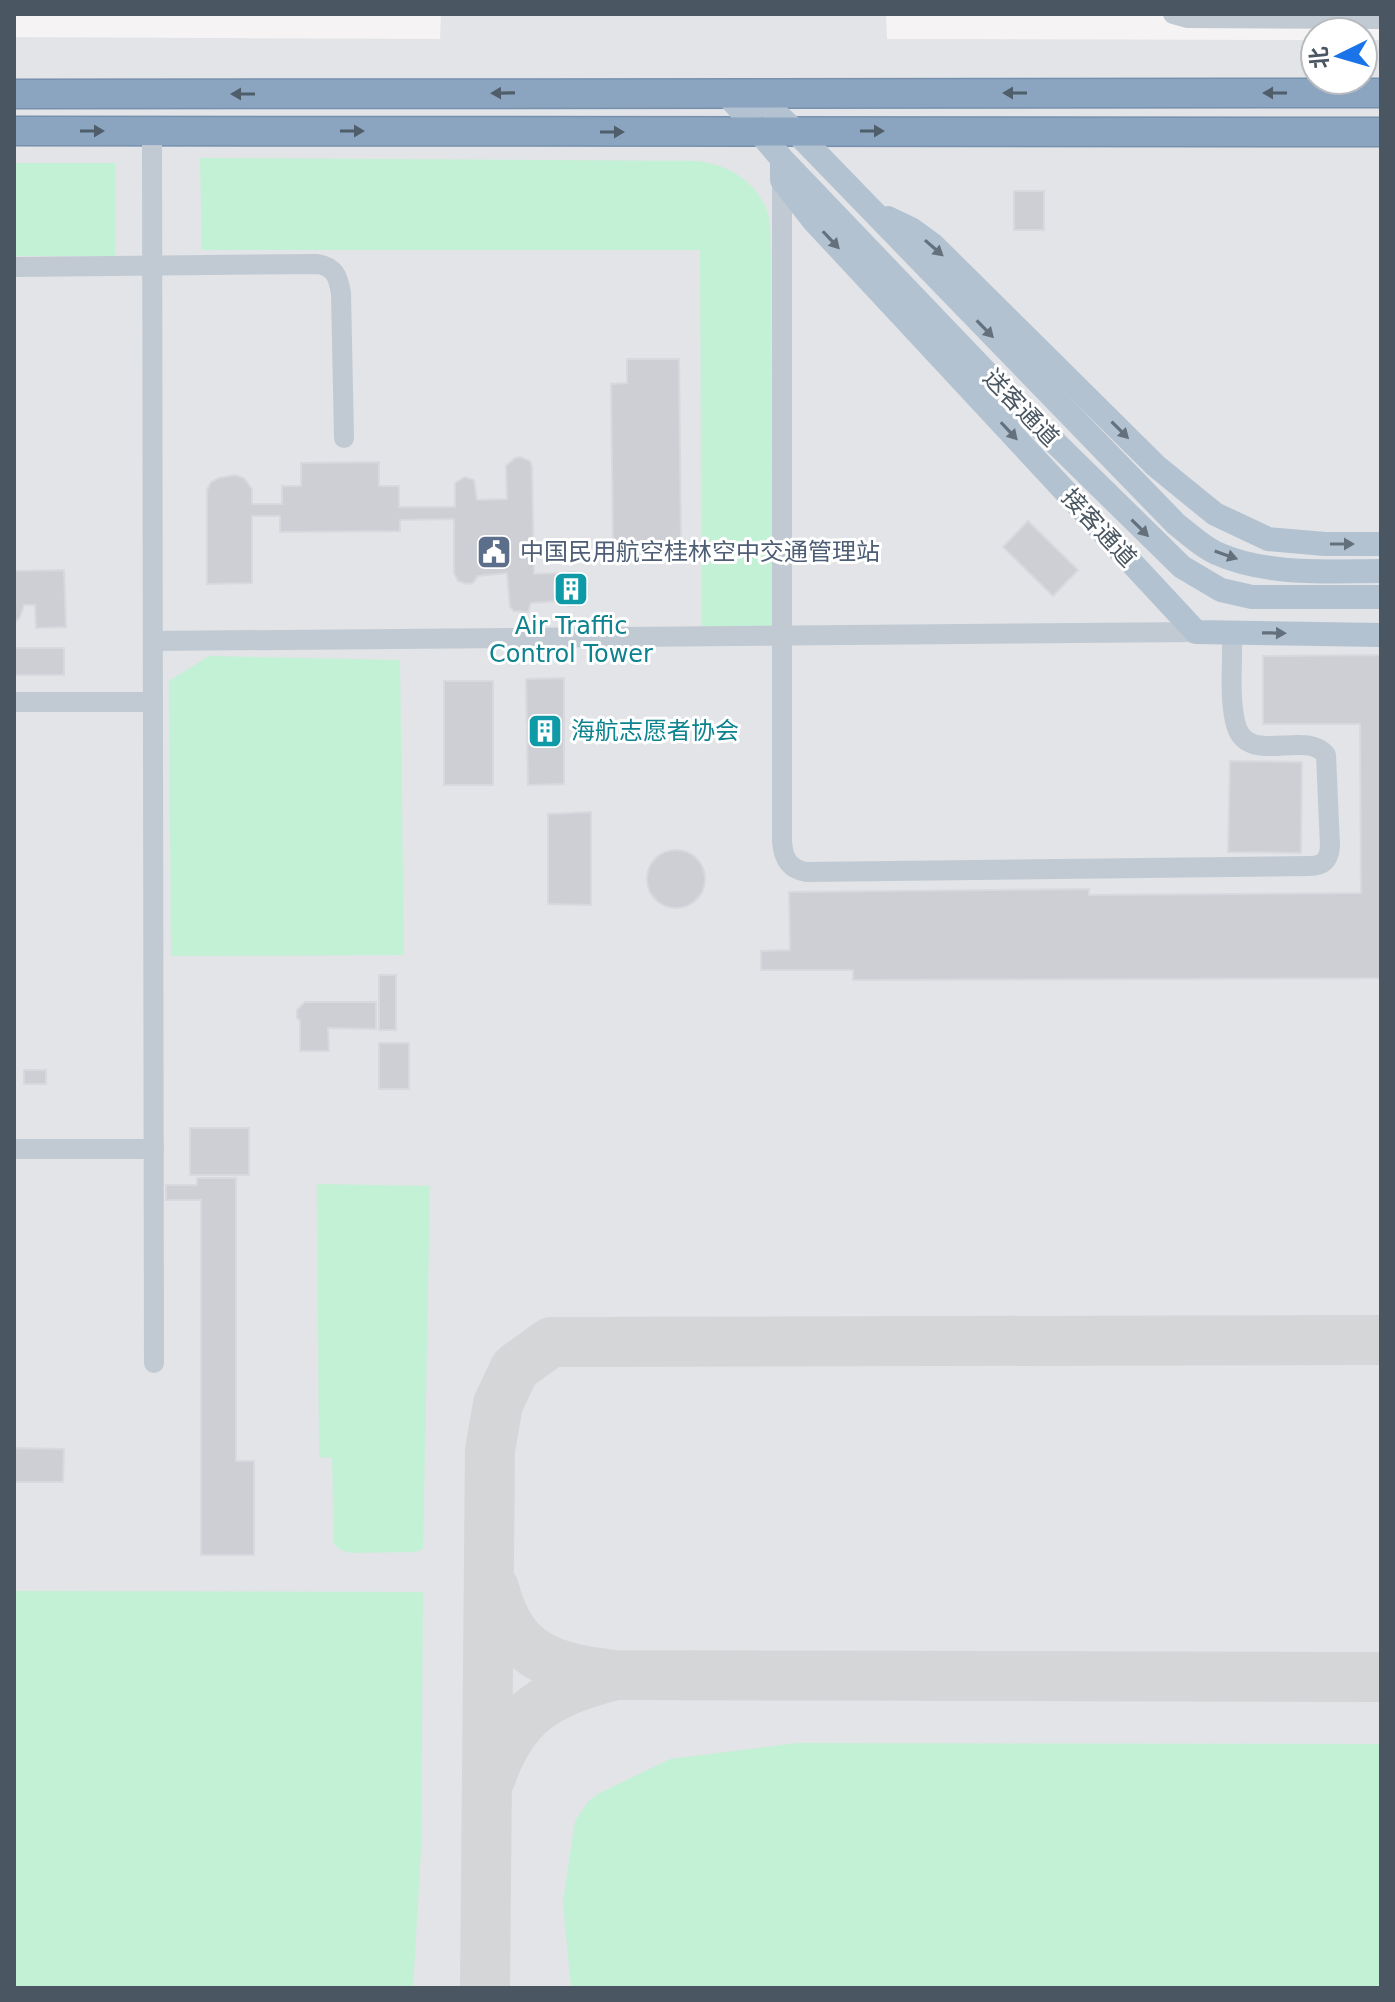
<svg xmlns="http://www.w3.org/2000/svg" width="1395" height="2002" font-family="'DejaVu Sans','Noto Sans SC',sans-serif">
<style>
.airport{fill:#e2e4e7}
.green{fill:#c3f1d5}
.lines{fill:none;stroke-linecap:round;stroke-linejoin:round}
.taxiway{stroke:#d5d6d8;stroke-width:50}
.building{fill:#cdcfd5;stroke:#d7d9de;stroke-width:2}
.highway-casing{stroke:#7690ad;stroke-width:31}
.minor{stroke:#c1cad2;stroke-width:20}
.major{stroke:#b3c2d1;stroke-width:24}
.highway{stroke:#8ba5c1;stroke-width:28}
.oneway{fill:#505e6b}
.oneway2{fill:#64717d}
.labels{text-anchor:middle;stroke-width:6;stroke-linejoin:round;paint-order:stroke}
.street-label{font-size:24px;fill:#4a5661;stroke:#fff}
.service-label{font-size:24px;fill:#4e5e75;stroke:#fff;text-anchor:start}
.culture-label{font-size:24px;fill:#0d838f;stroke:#fff}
</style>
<rect width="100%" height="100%" fill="#f5f3f3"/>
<path class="airport" d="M441,14h445l1,25 428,1v40h48v-40h18v1948h-1367v-1951l426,2z"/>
<g class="green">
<path d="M200,158l497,3c30,4 56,18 69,47 6,14 4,35 5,50l1,369 -70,2 -2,-379h-498z"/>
<rect x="14" y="163" width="101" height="93"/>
<path d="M209,656l191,4 4,295 -233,1 -2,-275z"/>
<path d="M317,1184l113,2 -7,363 -7,3 -65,1 -10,-3 -7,-6 -2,-86 -13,-1z"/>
<path d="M14,1591l409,1 -2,259 -8,137h-399z"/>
<path d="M797,1743l584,1v244h-810l-8,-86 12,-81 13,-19 10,-8 72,-35z"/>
</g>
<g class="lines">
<g class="taxiway">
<path d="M494,1588c18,69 56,79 120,87l767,2"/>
<path d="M491,1777c22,-65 58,-85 121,-101"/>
<path d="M485,1988l5,-538 8,-46 17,-36 36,-26 830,-2"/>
</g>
</g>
<g class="building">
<rect x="1014" y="191" width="30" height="39"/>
<path d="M627,359h52l2,186h-68l-2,-161 16,-1z"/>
<path d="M520,457l10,4 2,6 2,107 30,-1 -10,12 5,16 -28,2 -3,9 -14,-1 -4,-4 -3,-34 -29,3 -5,7 -7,1 -8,-3 -4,-8v-54l-54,1v11l-120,1v-16h-28v67l-45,1v-94l4,-8 8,-4 16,-3 9,3 8,11v15h30v-18h19v-23l78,-1v24h20v21h56v-24l10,-6 9,3 3,20 30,-1 -1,-33 9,-8z"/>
<path d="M1028,521l50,49 -25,26 -50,-49z"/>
<path d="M64,570l2,57 -30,1 -1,-23h-11l-4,12 -6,7v-53z"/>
<circle cx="571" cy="589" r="17"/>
<rect x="14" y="648" width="50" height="27"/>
<path d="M1381,655v323l-528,2v-10h-92v-19l29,-1 -1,-58 300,-3v6l272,-2 -1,-169h-97v-68z"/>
<path d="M564,678v106l-36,1 -2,-106z"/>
<rect x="444" y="681" width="49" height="104"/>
<path d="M1230,761l72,1 -1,91 -73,-1z"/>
<path d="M591,812v93l-43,-1v-90z"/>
<circle cx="676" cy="879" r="29"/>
<rect x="379" y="975" width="17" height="55"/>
<path d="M305,1002h71v27l-48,-1 1,23h-29v-31l-3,-2v-8z"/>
<rect x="379" y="1043" width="30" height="46"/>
<rect x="24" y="1070" width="22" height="14"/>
<rect x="190" y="1128" width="59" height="47"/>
<path d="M197,1178h39v283h18v94h-53v-355h-35v-15h31z"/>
<path d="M14,1448l50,1 -1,33h-49z"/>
</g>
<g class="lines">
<g class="highway-casing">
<g id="highway">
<path d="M14,94l1367,-1"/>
<path d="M14,131l1367,1"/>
</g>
</g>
<g class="minor">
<path d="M1173,14l14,4 194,1"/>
<path d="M152,131l2,1232"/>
<path d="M782,180v661c1,16 6,28 24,31l503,-6c15,0 20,-6 21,-20l-4,-91c-21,-27 -82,14 -91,-34 -6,-27 -2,-60 -3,-88"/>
<path d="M14,267l303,-3c18,3 21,12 24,29l3,145"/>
<path d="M153,641l1043,-9"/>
<path d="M14,702h139"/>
<path d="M14,1149h140"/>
</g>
<g class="major">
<path d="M726,93l56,66 243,254 157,154 39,23 31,7h129"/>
<path d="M754,93l40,37 382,394c13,10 25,22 40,29 51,23 111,18 165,18"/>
<path d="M782,161v19l32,41 382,411 185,3"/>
<path d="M888,218l23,11 22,16 223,221 59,48 53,25 57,5h56"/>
</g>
<use href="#highway" class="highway"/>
</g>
<defs><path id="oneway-solid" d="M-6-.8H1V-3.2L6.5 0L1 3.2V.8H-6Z" transform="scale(2)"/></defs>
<g class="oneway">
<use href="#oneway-solid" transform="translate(503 93) rotate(179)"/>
<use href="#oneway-solid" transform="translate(1015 93) rotate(180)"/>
<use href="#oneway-solid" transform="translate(1275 93) rotate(180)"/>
<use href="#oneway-solid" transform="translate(243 94) rotate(180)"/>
<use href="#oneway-solid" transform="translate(92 131)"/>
<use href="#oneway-solid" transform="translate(352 131)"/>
<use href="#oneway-solid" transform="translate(872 131)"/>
<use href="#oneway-solid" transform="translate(612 132)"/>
</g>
<g class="oneway2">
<use href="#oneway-solid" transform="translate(831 240) rotate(47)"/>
<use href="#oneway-solid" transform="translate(934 248) rotate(41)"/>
<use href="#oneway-solid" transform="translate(985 329) rotate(46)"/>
<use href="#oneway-solid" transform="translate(1120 430) rotate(45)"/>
<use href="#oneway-solid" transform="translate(1009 431) rotate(47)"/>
<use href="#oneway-solid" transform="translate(1140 528) rotate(45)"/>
<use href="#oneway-solid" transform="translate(1342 544)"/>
<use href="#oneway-solid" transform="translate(1226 555) rotate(19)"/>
<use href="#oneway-solid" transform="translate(1274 633) rotate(1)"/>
</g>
<defs>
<g id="civic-square" transform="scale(1.8)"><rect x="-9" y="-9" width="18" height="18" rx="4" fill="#5c6f8a" stroke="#fff"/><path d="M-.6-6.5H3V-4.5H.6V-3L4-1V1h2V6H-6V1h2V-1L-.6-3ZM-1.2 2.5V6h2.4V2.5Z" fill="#fff"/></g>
<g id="building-square" transform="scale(1.8)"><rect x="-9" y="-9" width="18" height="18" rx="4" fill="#0f9aa8" stroke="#fff"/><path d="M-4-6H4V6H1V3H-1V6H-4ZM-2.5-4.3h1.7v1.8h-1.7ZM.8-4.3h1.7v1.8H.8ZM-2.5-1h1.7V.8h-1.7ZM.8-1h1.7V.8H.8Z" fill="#fff"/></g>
</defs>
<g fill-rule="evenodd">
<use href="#civic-square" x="494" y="552"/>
<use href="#building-square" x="571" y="589"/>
<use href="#building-square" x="545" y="731"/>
</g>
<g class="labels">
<g class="street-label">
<text transform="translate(1021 408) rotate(46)" y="8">送客通道</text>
<text transform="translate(1099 528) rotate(47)" y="8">接客通道</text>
</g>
<g class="service-label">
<text x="520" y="560">中国民用航空桂林空中交通管理站</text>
</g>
<g class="culture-label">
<text x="571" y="634">Air Traffic<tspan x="571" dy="28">Control Tower</tspan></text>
<text x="571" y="739" text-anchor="start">海航志愿者协会</text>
</g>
</g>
<rect width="1395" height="2002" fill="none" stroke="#4a5661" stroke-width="32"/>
<g transform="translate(1339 56) rotate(265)"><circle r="38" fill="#ffffff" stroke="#b7bbc0" stroke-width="2"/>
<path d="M0-6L14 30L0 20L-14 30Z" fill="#1a73e8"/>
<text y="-12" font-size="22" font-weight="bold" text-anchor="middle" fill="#4a5661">北</text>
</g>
</svg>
